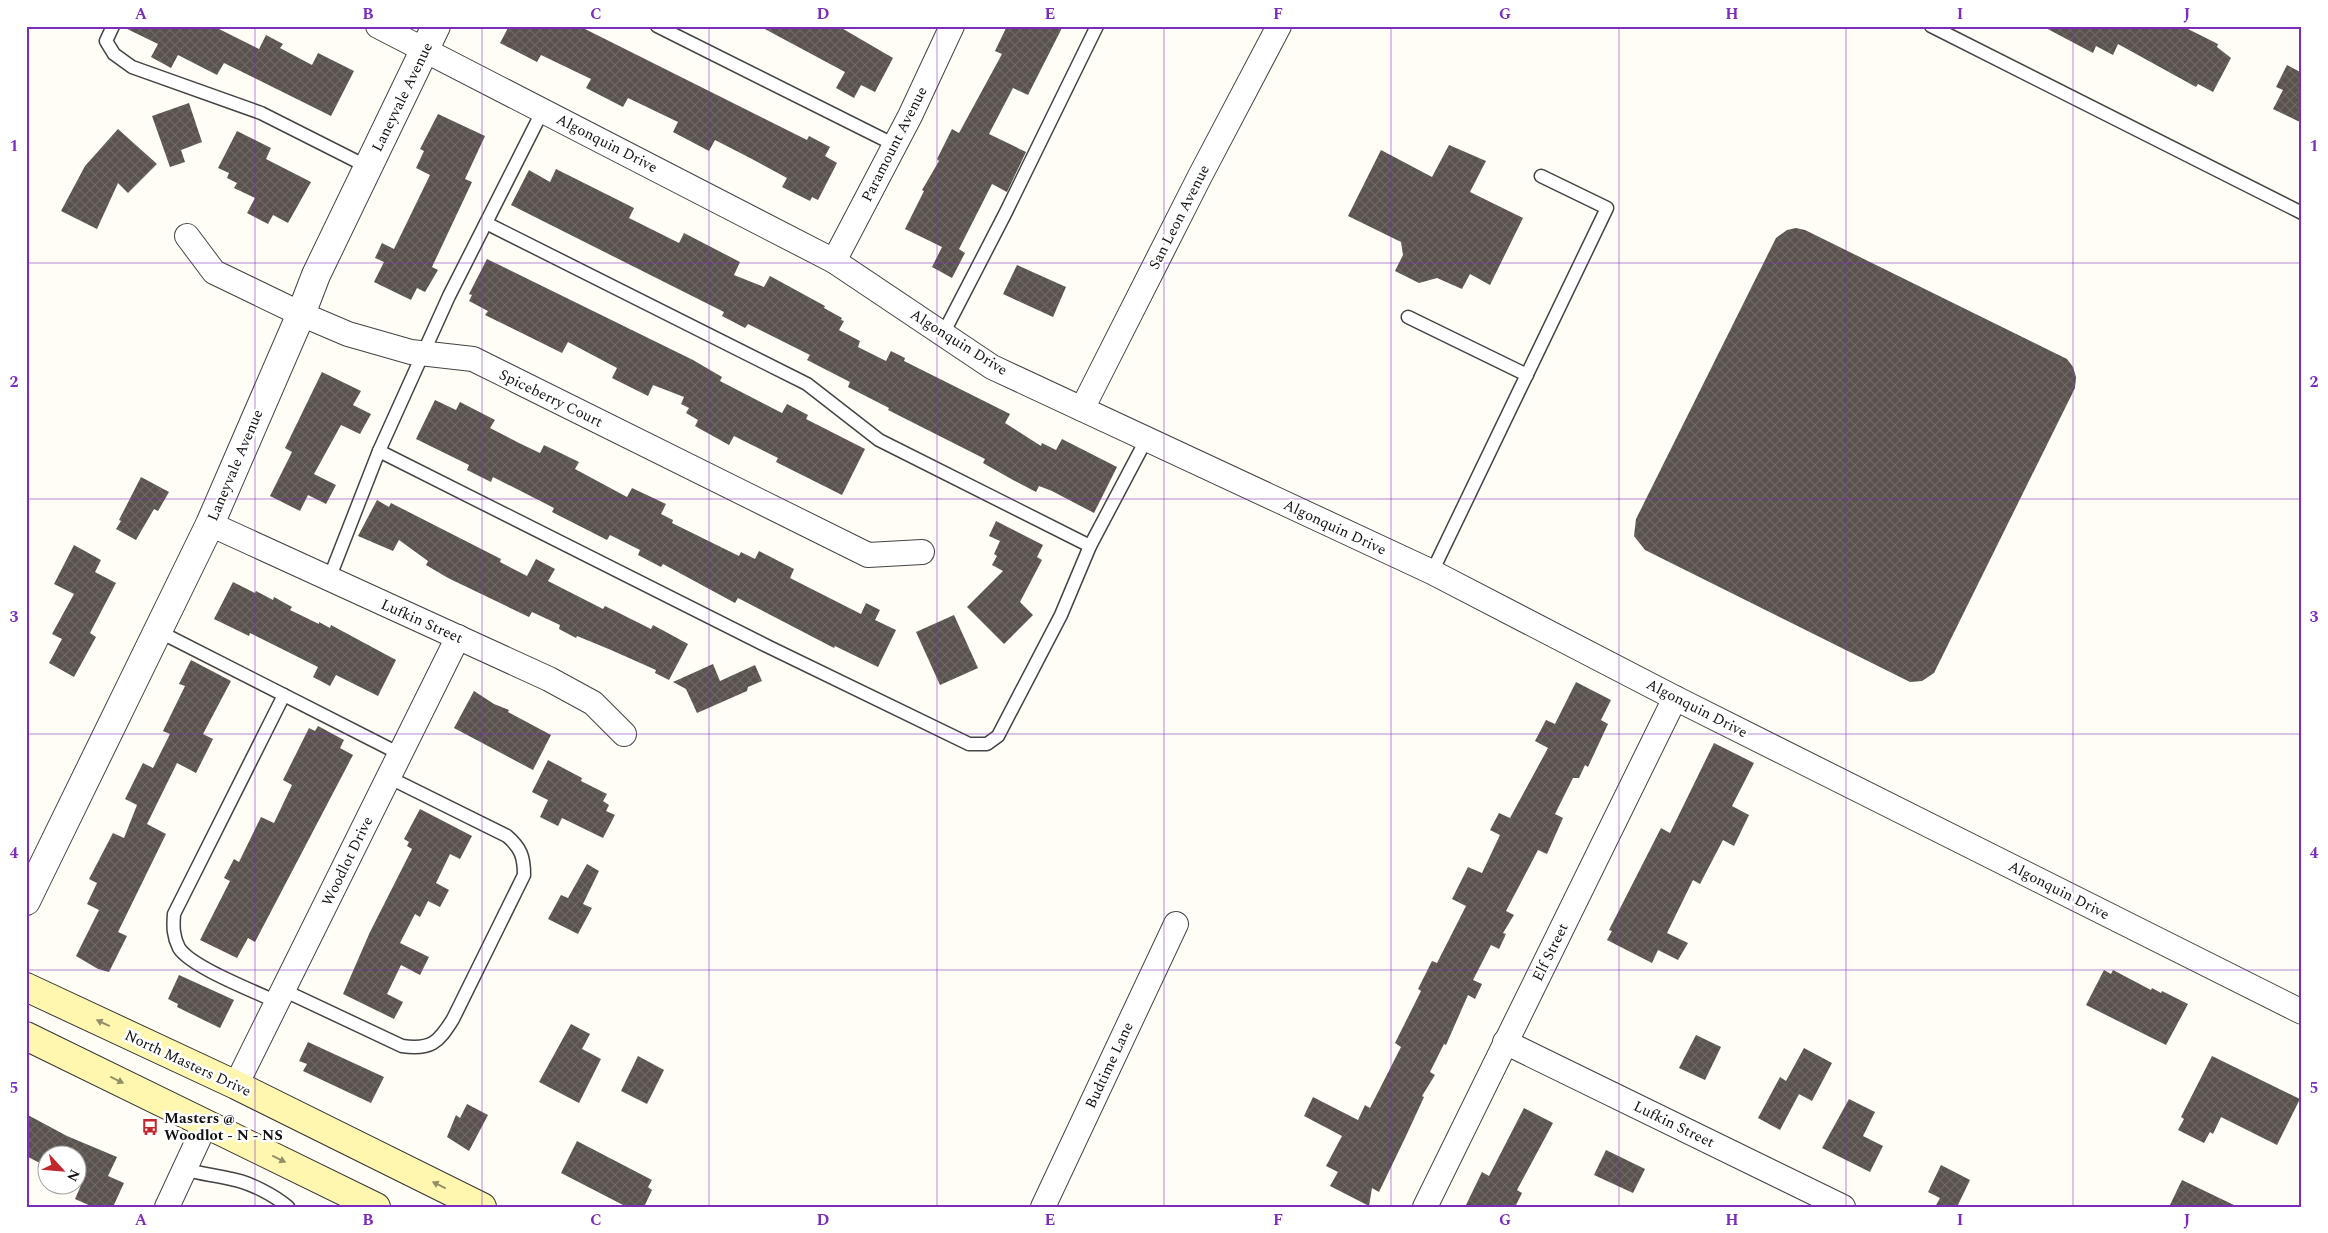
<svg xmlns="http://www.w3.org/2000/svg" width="2328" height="1233" font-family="Spectral,serif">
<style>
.building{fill:url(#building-cross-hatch)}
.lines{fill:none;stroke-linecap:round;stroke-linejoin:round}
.service-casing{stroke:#444;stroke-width:15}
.minor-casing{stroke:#444;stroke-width:26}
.tertiary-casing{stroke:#444;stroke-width:30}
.secondary-casing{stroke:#333;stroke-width:30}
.service{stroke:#fff;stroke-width:12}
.minor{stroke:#fff;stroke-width:24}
.tertiary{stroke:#fff;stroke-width:28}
.secondary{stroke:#fff6b0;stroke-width:28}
.oneway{fill:#948f68}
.grid{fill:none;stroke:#7b2cbf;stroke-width:1;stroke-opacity:0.55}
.labels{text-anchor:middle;stroke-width:5;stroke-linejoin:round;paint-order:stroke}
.street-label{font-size:15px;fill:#111;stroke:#fff}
.poi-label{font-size:15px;font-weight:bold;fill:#111;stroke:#fff;text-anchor:start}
.neatline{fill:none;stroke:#7b2cbf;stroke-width:2}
.grid-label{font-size:16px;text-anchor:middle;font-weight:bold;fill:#7b2cbf}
</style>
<defs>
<pattern id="building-cross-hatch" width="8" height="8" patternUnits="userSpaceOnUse" patternTransform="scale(1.25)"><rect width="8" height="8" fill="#5a524d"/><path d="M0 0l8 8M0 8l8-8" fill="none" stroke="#6d6662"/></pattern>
</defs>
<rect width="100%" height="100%" fill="#fffdf5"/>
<g class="building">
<path d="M121,26h92l46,23 7,-14 17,9 -3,4 32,17 6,-12 36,18 -23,45 -107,-53 -7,12 -39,-20 -7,13 -20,-11 7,-13z"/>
<path d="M509,26h70l228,114 2,-4 21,11 -5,9 12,7 -19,37 -6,-3 -2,4 -28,-14 5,-9 -35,-19 -37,-19 -6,11 -36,-19 5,-10 -50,-24 -5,9 -37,-19 5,-9 -50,-24 -4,7 -37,-19z"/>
<path d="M759,26h79l55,32 -18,34 -14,-7 -7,13 -18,-10 9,-16z"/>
<path d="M1007,26h56l-35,69 -15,-7 -24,46 37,18 -19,40 -15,-8 -33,65 6,4 -13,25 -20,-11 10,-20 -37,-18 19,-38 -2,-1 17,-29 -2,-2 15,-30 7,4 43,-79 -7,-3z"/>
<path d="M2042,26h140l36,18 -1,3 14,11 -18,34 -15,-8 -2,3 -78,-43 -5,11 -17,-9 -3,7z"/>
<path d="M2287,65l15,8v50l-29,-14 10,-19 -7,-3z"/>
<path d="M189,103l13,39 -21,8 4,12 -15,5 -18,-51z"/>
<path d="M438,114l47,22 -20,43 7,3 -40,85 6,3 -13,22 -8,-4 -6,12 -37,-18 10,-20 -9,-4 7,-15 12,6 36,-74 -14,-7 8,-17 -4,-2z"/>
<path d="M118,129l39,35 -29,29 -10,-10 -21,46 -36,-18 24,-45z"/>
<path d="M237,131l34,17 -5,11 45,23 -23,41 -15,-8 -5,9 -21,-11 8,-15 -21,-10 3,-5 -10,-5 2,-5 -11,-5z"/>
<path d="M1449,145l37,16 -16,31 53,26 -33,67 -20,-11 -8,15 -25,-11 -18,5 -24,-12 8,-16 -2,-13 -53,-26 33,-66 51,27z"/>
<path d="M556,169l78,39 -5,10 50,25 5,-10 56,29 -6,13 30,12 6,-11 55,30 -1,2 18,10 -1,2 3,1 -5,9 21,11 -2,6 28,14 5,-10 14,7 -1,3 106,53 -5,9 36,23 1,-3 14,7 6,-11 55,28 -23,46 -42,-22 -13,-5 -3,6 -23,-12 -30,-17 2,-4 -97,-49 1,-2 -41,-21 2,-5 -43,-22 3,-5 -62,-31 -3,4 -23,-12 2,-4 -213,-107 18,-35 21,12z"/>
<path d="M1796,228l9,2 262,129 6,8 3,10 -1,11 -141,285 -12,8 -12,1 -265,-132 -11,-14 2,-17 140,-281 11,-8z"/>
<path d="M487,259l206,101 29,17 -2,4 62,32 5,-9 21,11 -2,4 59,30 -23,46 -66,-33 2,-4 -44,-22 -5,9 -34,-19 3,-6 -12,-7 3,-5 -8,-4 3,-7 -31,-12 -5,11 -36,-18 5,-10 -49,-26 -6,11 -77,-38 3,-4 -19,-10 3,-6 -3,-1z"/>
<path d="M1017,265l49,22 -13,30 -50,-23z"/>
<path d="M322,372l39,19 -8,14 18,9 -11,20 -19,-9 -27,49 22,11 -10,19 -18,-9 -8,16 -30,-15 22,-44 -7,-4z"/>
<path d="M435,400l21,10 4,-8 35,18 -5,8 29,15 21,10 4,-8 35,17 -4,7 52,28 5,-9 34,16 -5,10 12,6 -1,3 67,33 2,-4 14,7 4,-8 35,18 -4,9 71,36 5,-11 14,7 -5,10 21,10 -18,37 -43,-21 -1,2 -96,-50 -3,5 -72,-39 -2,3 -23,-12 2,-5 -30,-15 -3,5 -55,-28 2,-4 -61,-31 -2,5 -24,-12 2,-5 -53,-26z"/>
<path d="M141,477l28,15 -11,19 -4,-2 -18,31 -20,-11 5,-8 -2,-1z"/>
<path d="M377,500l12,7 2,-4 110,56 -1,3 27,14 9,-17 19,10 -7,12 55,28 2,-3 46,23 2,-4 35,19 -19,36 -14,-7 1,-3 -45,-20 -34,-14 -1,2 -17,-9 1,-4 -28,-13 -3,5 -81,-39 -22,-13 2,-4 -29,-21 -6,11 -35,-15z"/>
<path d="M996,521l47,24 -6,12 5,3 -22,42 13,13 -29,29 -37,-37 36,-36 -11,-6 5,-9 -3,-2 6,-13 -11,-5z"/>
<path d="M74,545l27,15 -6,12 21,11 -26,50 6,4 -22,40 -25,-14 13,-24 -10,-5 22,-40 -20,-10z"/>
<path d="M233,582l22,11 1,-2 17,9 1,-3 18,10 -2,3 29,14v-2l11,6 1,-3 65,35 -18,36 -42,-21 -6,11 -17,-9 5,-10 -68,-34 -1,3 -35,-17z"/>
<path d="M954,615l24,53 -38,17 -24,-53z"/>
<path d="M191,660l40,21 -28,53 10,5 -17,34 -19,-10 -30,61 19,10 -48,98 9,4 -18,36 -11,-3 -22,-13 23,-46 -12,-6 10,-21 -8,-4 24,-46 11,5 13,-33 -12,-6 18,-36 10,5 17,-34 -7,-3 22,-45 -6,-2z"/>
<path d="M713,664l7,17 35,-16 7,16 -14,6 -1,4 -50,22 -11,-24 -13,-7z"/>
<path d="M1576,682l35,18 -10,20 7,4 -20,43 -3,-2 -6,13h-6l-18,36 8,4 -16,36 -9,-4 -32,61 8,4 -11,18 3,1 -7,15 -8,-4 -18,35 9,4 -7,15 -7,-4 -22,50 -2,-1 -14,28 5,3 -13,21 2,1 -18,39 -27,56 -7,-4 -3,18 -39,-20 8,-14 -12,-6 16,-30 -38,-20 9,-19 45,23 7,-15 5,3 31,-61 -6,-4 26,-52 -3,-2 14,-28 5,2 29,-57 -14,-7 16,-32 14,6 18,-38 -10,-5 9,-17 11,5 38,-70 -13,-7 11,-21 9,4z"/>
<path d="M474,691l20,13 15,6 -1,2 43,23 -18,35 -79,-42z"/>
<path d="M318,726l26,14 -4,8 13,7 -98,187 -7,-4 -11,20 -37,-18 30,-59 -6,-3 10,-19 5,3 22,-45 13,6 18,-38 -9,-5 26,-52 6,3z"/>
<path d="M1714,743l40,20 -22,43 17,9 -15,31 -11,-6 -23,44 -7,-4 -26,53 21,10 -10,17 -20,-10 -6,13 -45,-23 5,-9 -3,-1 52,-102 9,5z"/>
<path d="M548,760l34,18 -1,3 26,13 -4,7 6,4 -3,6 9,4 -12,23 -41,-20 -4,8 -18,-9 8,-17 -16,-8z"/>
<path d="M420,809l52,27 -12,23 -10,-5 -14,29 13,7 -9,17 -12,-6 -8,16 -5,-3 -15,29 29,14 -9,18 -19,-10 -14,29 16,8 -9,17 -51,-25 27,-62 42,-83 -5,-3 2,-4 -5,-3z"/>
<path d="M587,864l12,7 -16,33 9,4 -14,26 -30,-15 13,-24 7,3z"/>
<path d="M2104,970l7,4 2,-4 38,20 1,-2 9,5 1,-2 26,13 -22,41 -80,-40z"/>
<path d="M179,975l55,25 -14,28 -43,-21 1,-3 -10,-5z"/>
<path d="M571,1024l19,10 -8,15 19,10 -22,44 -40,-21z"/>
<path d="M1696,1035l25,12 -16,33 -26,-12z"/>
<path d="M308,1042l76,35 -13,26 -68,-32 4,-7 -8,-3z"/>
<path d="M1804,1048l28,15 -20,38 -13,-7 -19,36 -22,-12 22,-41 6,4z"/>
<path d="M638,1056l26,14 -17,34 -26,-13z"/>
<path d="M2212,1056l88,43 -23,46 -56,-28 -8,17 -3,-2 -6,11 -26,-13 6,-11 -3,-2z"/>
<path d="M1849,1099l26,13 -12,24 20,10 -13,26 -48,-24z"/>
<path d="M467,1104l21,11 -19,36 -22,-14 9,-22 4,3z"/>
<path d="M1524,1108l29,15 -36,67 5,3 -7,14h-50l17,-35 7,4z"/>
<path d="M26,1114l41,22 50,21 -9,19 16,7 -11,24h-20l-18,-8 6,-14 -3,-2v-27h-30v11l-22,-11z"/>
<path d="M577,1141l75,39 -4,7 4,3 -8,17h-17l-66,-34z"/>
<path d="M1606,1150l39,19 -12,24 -39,-18z"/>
<path d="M1941,1165l29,15 -13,27h-22l5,-9 -12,-6z"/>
<path d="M2182,1180l56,27h-69z"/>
</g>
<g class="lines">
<g class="service-casing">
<g id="service">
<path d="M113,26l-7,15 8,13 18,13 129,46 107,54"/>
<path d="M657,26l238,119"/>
<path d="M1931,26l371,187"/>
<path d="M486,223l321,161 72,56 211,106"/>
<path d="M1408,317l119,58"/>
<path d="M943,334l62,-120 92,-188"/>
<path d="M379,451l390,196 200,97h18l11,-8 63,-121 29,-69 56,-106"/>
<path d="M1432,572l175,-364 -66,-32"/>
<path d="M329,579l50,-128 70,-155 94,-186"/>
<path d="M158,631l242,123"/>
<path d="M283,990l119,56c29,4 36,-3 51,-27l71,-144c0,-18 -3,-27 -17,-39l-119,-59"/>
<path d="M277,1002c-23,-11 -86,-35 -98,-54 -6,-12 -6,-21 -5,-34l110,-219"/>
<path d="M184,1169c16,5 31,6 47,10 18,3 43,16 57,28"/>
</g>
</g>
<g class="minor-casing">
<g id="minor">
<path d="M378,26l456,235 158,106 440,205 243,126 627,314"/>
<path d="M187,236l27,36 87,42 47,20 63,18 62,7 395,196 54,-3"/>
<path d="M834,261l76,-145 42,-90"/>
<path d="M1082,409l118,-233 79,-150"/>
<path d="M210,524l339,155 44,24 31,31"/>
<path d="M1505,1042l338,165"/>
<path d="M236,1085l222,-448"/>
<path d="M167,1207l39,-84"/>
<path d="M1043,1207l133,-283"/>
<path d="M1425,1207l250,-509"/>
</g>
</g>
<g class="tertiary-casing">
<path id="tertiary" d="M26,901l184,-377 91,-210 15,-39 120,-249"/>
</g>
<g class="secondary-casing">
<g id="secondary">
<path d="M26,987l210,98 246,122"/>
<path d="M26,1036l350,171"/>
</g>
</g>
<use href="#service" class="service"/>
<use href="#minor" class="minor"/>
<use href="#tertiary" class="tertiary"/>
<use href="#secondary" class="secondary"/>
</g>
<defs><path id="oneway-solid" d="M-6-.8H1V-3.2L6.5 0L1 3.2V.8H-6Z" transform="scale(1.25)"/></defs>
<g class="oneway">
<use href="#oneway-solid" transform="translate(103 1023) rotate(-155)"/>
<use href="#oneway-solid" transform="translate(117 1080) rotate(26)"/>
<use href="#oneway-solid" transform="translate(279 1159) rotate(26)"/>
<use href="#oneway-solid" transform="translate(439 1185) rotate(-154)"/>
</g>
<path class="grid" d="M255,26v1181M482,26v1181M709,26v1181M937,26v1181M1164,26v1181M1391,26v1181M1619,26v1181M1846,26v1181M2073,26v1181M26,263h2276M26,499h2276M26,734h2276M26,970h2276"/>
<defs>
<g id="bus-bare" transform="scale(1.35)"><path d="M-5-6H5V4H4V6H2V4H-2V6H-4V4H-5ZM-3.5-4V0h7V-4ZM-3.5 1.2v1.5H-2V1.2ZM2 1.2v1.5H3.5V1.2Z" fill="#c4262e" stroke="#fff" stroke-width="2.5" paint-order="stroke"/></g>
</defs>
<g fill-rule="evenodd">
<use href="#bus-bare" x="150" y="1127"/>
</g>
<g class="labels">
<g class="street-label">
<text transform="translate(402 97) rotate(-64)" y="5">Laneyvale Avenue</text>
<text transform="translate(607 143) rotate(27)" y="5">Algonquin Drive</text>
<text transform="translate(894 144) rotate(-63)" y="5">Paramount Avenue</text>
<text transform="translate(1179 217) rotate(-63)" y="5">San Leon Avenue</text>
<text transform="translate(959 342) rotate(32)" y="5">Algonquin Drive</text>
<text transform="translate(551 398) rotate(26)" y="5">Spiceberry Court</text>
<text transform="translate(235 465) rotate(-67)" y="5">Laneyvale Avenue</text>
<text transform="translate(1335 527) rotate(25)" y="5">Algonquin Drive</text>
<text transform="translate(422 621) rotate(24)" y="5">Lufkin Street</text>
<text transform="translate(1697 708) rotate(27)" y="5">Algonquin Drive</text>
<text transform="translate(347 861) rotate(-64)" y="5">Woodlot Drive</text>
<text transform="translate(2059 890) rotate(27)" y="5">Algonquin Drive</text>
<text transform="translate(1550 952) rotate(-64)" y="5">Elf Street</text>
<text transform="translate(188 1063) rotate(25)" y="5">North Masters Drive</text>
<text transform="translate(1109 1065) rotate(-65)" y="5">Budtime Lane</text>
<text transform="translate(1674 1124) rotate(26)" y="5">Lufkin Street</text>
</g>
<g class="poi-label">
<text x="164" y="1123">Masters @<tspan x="164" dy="17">Woodlot - N - NS</tspan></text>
</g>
</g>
<rect width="2328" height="1233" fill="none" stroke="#ffffff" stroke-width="55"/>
<g transform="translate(62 1170) rotate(116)"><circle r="24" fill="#ffffff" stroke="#a0a0a0"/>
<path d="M0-4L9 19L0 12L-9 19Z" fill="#c4262e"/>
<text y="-8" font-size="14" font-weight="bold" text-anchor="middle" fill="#111111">N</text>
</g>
<rect x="28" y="28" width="2272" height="1178" class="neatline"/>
<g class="grid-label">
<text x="141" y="19">A</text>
<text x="368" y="19">B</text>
<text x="596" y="19">C</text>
<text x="823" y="19">D</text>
<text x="1050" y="19">E</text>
<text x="1278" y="19">F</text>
<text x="1505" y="19">G</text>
<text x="1732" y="19">H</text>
<text x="1960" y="19">I</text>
<text x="2187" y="19">J</text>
<text x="14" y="151">1</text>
<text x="2314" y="151">1</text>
<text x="14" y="387">2</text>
<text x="2314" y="387">2</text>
<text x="14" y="622">3</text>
<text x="2314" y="622">3</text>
<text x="14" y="858">4</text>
<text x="2314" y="858">4</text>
<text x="14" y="1093">5</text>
<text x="2314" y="1093">5</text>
<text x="141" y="1225">A</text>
<text x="368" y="1225">B</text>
<text x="596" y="1225">C</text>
<text x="823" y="1225">D</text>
<text x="1050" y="1225">E</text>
<text x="1278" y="1225">F</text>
<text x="1505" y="1225">G</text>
<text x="1732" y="1225">H</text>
<text x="1960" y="1225">I</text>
<text x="2187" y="1225">J</text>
</g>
</svg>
